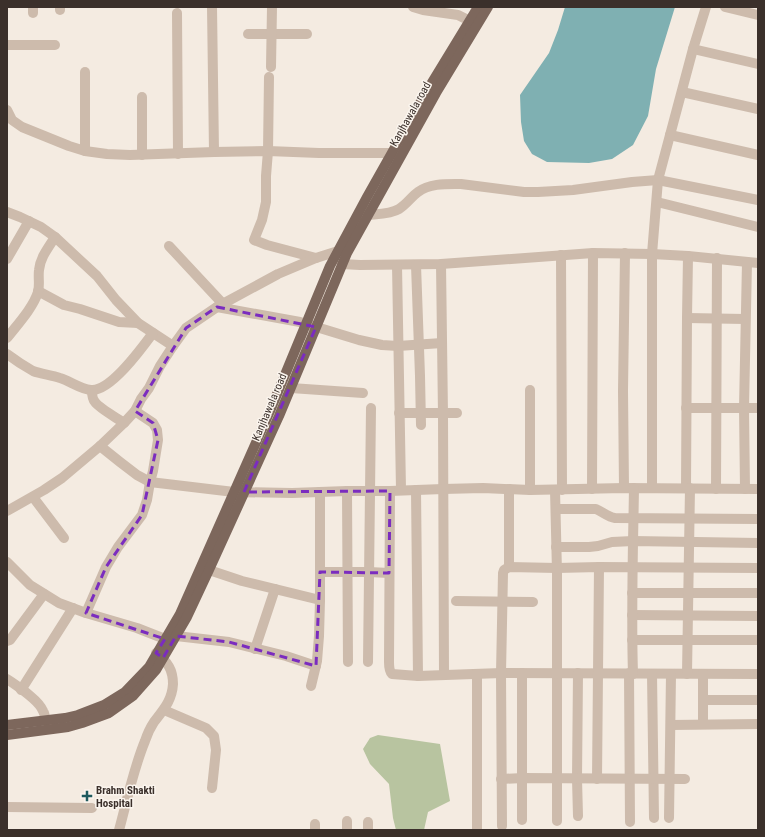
<svg xmlns="http://www.w3.org/2000/svg" width="765" height="837" font-family="'Roboto Condensed',sans-serif">
<style>
.green{fill:#b8c4a0}
.water{fill:#7fb0b2}
.lines{fill:none;stroke-linecap:round;stroke-linejoin:round}
.minor{stroke:#cdbbac;stroke-width:10}
.major{stroke:#7d675c;stroke-width:10}
.marked{fill:none;stroke:#7b2cbf;stroke-width:3;stroke-dasharray:8 5;stroke-linejoin:round}
.poi-dot{fill:#1f5a5e;stroke:#fbf5ee;stroke-width:1.5}
.labels{text-anchor:middle;stroke-width:3;stroke-linejoin:round;paint-order:stroke}
.street-label{font-size:11px;fill:#3b302b;stroke:#fbf5ee}
.poi-label{font-size:11px;font-weight:bold;fill:#3b302b;stroke:#fbf5ee;text-anchor:start}
</style>
<rect width="100%" height="100%" fill="#f4ebe1"/>
<path class="green" d="M378,735l62,9 10,57 -22,11 -4,18h-28l-3,-12 -4,-34 -19,-20 -7,-15 7,-11z"/>
<path class="water" d="M565,7h110l-19,62 -8,47 -15,29 -21,14 -23,4 -42,-1 -15,-8 -8,-13 -3,-19 -1,-27 29,-42 9,-23z"/>
<g class="lines">
<g class="minor">
<path d="M33,7v6"/>
<path d="M60,7v3"/>
<path d="M212,7l2,145"/>
<path d="M413,7l10,3 35,5 12,6"/>
<path d="M725,7l33,8"/>
<path d="M177,13l1,141"/>
<path d="M248,34h59"/>
<path d="M7,45h48"/>
<path d="M693,49l65,15"/>
<path d="M271,67l1,-60"/>
<path d="M269,77l-1,74 -2,25v26l-4,18 -8,20 13,5 49,13"/>
<path d="M682,92l76,17"/>
<path d="M142,97v58"/>
<path d="M7,110l5,10 10,7 47,19 16,5 22,3 23,1 84,-3 54,-1 51,2h73l8,1"/>
<path d="M670,135l88,20"/>
<path d="M85,151v-79"/>
<path d="M657,202l101,25"/>
<path d="M7,212l13,5 21,10 14,10 42,39 19,24 22,23 35,23"/>
<path d="M368,215c10,-1 23,-1 31,-6 8,-5 12,-12 19,-17 12,-9 29,-8 43,-8l63,8h14l35,-2 59,-8 26,-2 100,20"/>
<path d="M169,246l54,58"/>
<path d="M561,255l1,235"/>
<path d="M7,259l22,-38"/>
<path d="M342,264l18,1 81,-1 152,-11 59,1 36,2 70,7"/>
<path d="M441,264l2,151 1,260"/>
<path d="M397,265l4,225"/>
<path d="M416,265l4,111 1,49"/>
<path d="M38,291l26,14 16,4 39,13 19,1"/>
<path d="M217,307l83,15 59,18 23,5 16,1 44,-3"/>
<path d="M687,318l58,1"/>
<path d="M7,338c10,-13 26,-30 31,-46 2,-7 0,-14 1,-22 1,-12 9,-22 16,-33"/>
<path d="M7,354c8,6 17,12 26,17 8,3 18,4 27,7 10,3 20,11 31,12 19,2 51,-42 62,-57"/>
<path d="M291,388l72,5"/>
<path d="M92,390c0,4 0,9 3,12 4,6 22,16 29,21"/>
<path d="M530,390v100"/>
<path d="M686,408h72"/>
<path d="M399,413h58"/>
<path d="M100,446l20,16 17,13 13,7 84,10 58,1 55,-2h43l53,-2 40,-1 47,2 94,-2 134,1"/>
<path d="M624,488l-1,-97 2,-138"/>
<path d="M652,488v-234l6,-74 35,-131 13,-42"/>
<path d="M686,488l1,-170 1,-62"/>
<path d="M509,489v78"/>
<path d="M592,489l1,-236"/>
<path d="M716,489l1,-231"/>
<path d="M745,489l-1,-81 3,-146"/>
<path d="M416,490l2,186"/>
<path d="M555,490l2,82v249"/>
<path d="M347,491l1,171"/>
<path d="M390,491l-1,171c0,4 0,9 3,12l26,2 83,-3 257,1"/>
<path d="M33,497l31,41"/>
<path d="M556,509h40c7,3 12,8 19,9l143,1"/>
<path d="M7,511l37,-21 18,-12 38,-32 24,-23 11,-12 6,-12 8,-11 11,-22 13,-20 13,-18 31,-21 61,-33 38,-16 22,-7"/>
<path d="M556,547h33l9,-1 14,-4 21,-1 125,2"/>
<path d="M7,562l23,23 29,18 27,10 51,15 28,11"/>
<path d="M209,570l33,11 78,19"/>
<path d="M320,572h49l20,1"/>
<path d="M632,593h126"/>
<path d="M456,601l77,1"/>
<path d="M86,613l20,-46 12,-20 24,-32 5,-15 3,-18 3,-11 5,-31 -1,-10 -4,-7 -18,-12"/>
<path d="M632,615l126,1"/>
<path d="M176,636l53,6 57,14 30,10"/>
<path d="M632,640h126"/>
<path d="M7,641l3,-1 34,-46"/>
<path d="M255,649l20,-60"/>
<path d="M368,662l3,-254"/>
<path d="M578,673l-1,106 1,37"/>
<path d="M629,673l1,149"/>
<path d="M477,674v155"/>
<path d="M633,674c-2,-62 0,-124 1,-186"/>
<path d="M652,674l2,144"/>
<path d="M687,674l3,-186"/>
<path d="M7,679c10,7 32,21 36,32 2,3 2,6 2,9"/>
<path d="M311,686l6,-25 2,-25 1,-36v-108"/>
<path d="M21,690l52,-82"/>
<path d="M703,700h55"/>
<path d="M164,710l42,18 8,8 2,14 -4,38"/>
<path d="M703,724v-50"/>
<path d="M671,725l87,-1"/>
<path d="M501,779l22,-1 162,1"/>
<path d="M597,779l2,-212"/>
<path d="M7,807l85,1"/>
<path d="M669,818l2,-144"/>
<path d="M522,820v-147"/>
<path d="M368,822v8"/>
<path d="M315,824v6"/>
<path d="M502,826l-1,-153 2,-100 1,-3 5,-3 48,1 42,-1 159,1"/>
<path d="M119,830c8,-29 14,-60 26,-89 2,-6 5,-13 9,-19 9,-12 18,-21 19,-38 0,-14 -5,-22 -17,-31"/>
<path d="M347,830v-9"/>
</g>
<g class="major">
<path d="M7,725l58,-7 13,-3 26,-10 21,-13 24,-25 31,-53 90,-203 60,-145 37,-69 61,-108 50,-82"/>
<path d="M7,735l61,-8 14,-4 27,-10 24,-17 23,-26 31,-53 22,-47 70,-154 68,-163 89,-160 52,-86"/>
</g>
</g>
<path class="marked" d="M217,307l99,20 -72,165 146,-1 -1,82 -69,-1 -4,94 -87,-24 -53,-6 -13,22 -7,-5 9,-14 -79,-26 20,-46 36,-52 16,-75 -5,-17 -18,-12 51,-83z"/>
<path class="poi-dot" d="M85 790h4v4h4v4h-4v4h-4v-4h-4v-4h4z"/>
<g class="labels">
<g class="street-label">
<text transform="translate(410 114) rotate(-61)" y="4">Kanjhawala road</text>
<text transform="translate(269 407) rotate(-67)" y="4">Kanjhawala road</text>
</g>
<g class="poi-label">
<text x="96" y="794">Brahm Shakti<tspan x="96" dy="13">Hospital</tspan></text>
</g>
</g>
<rect width="765" height="837" fill="none" stroke="#3b302b" stroke-width="16"/>
</svg>
